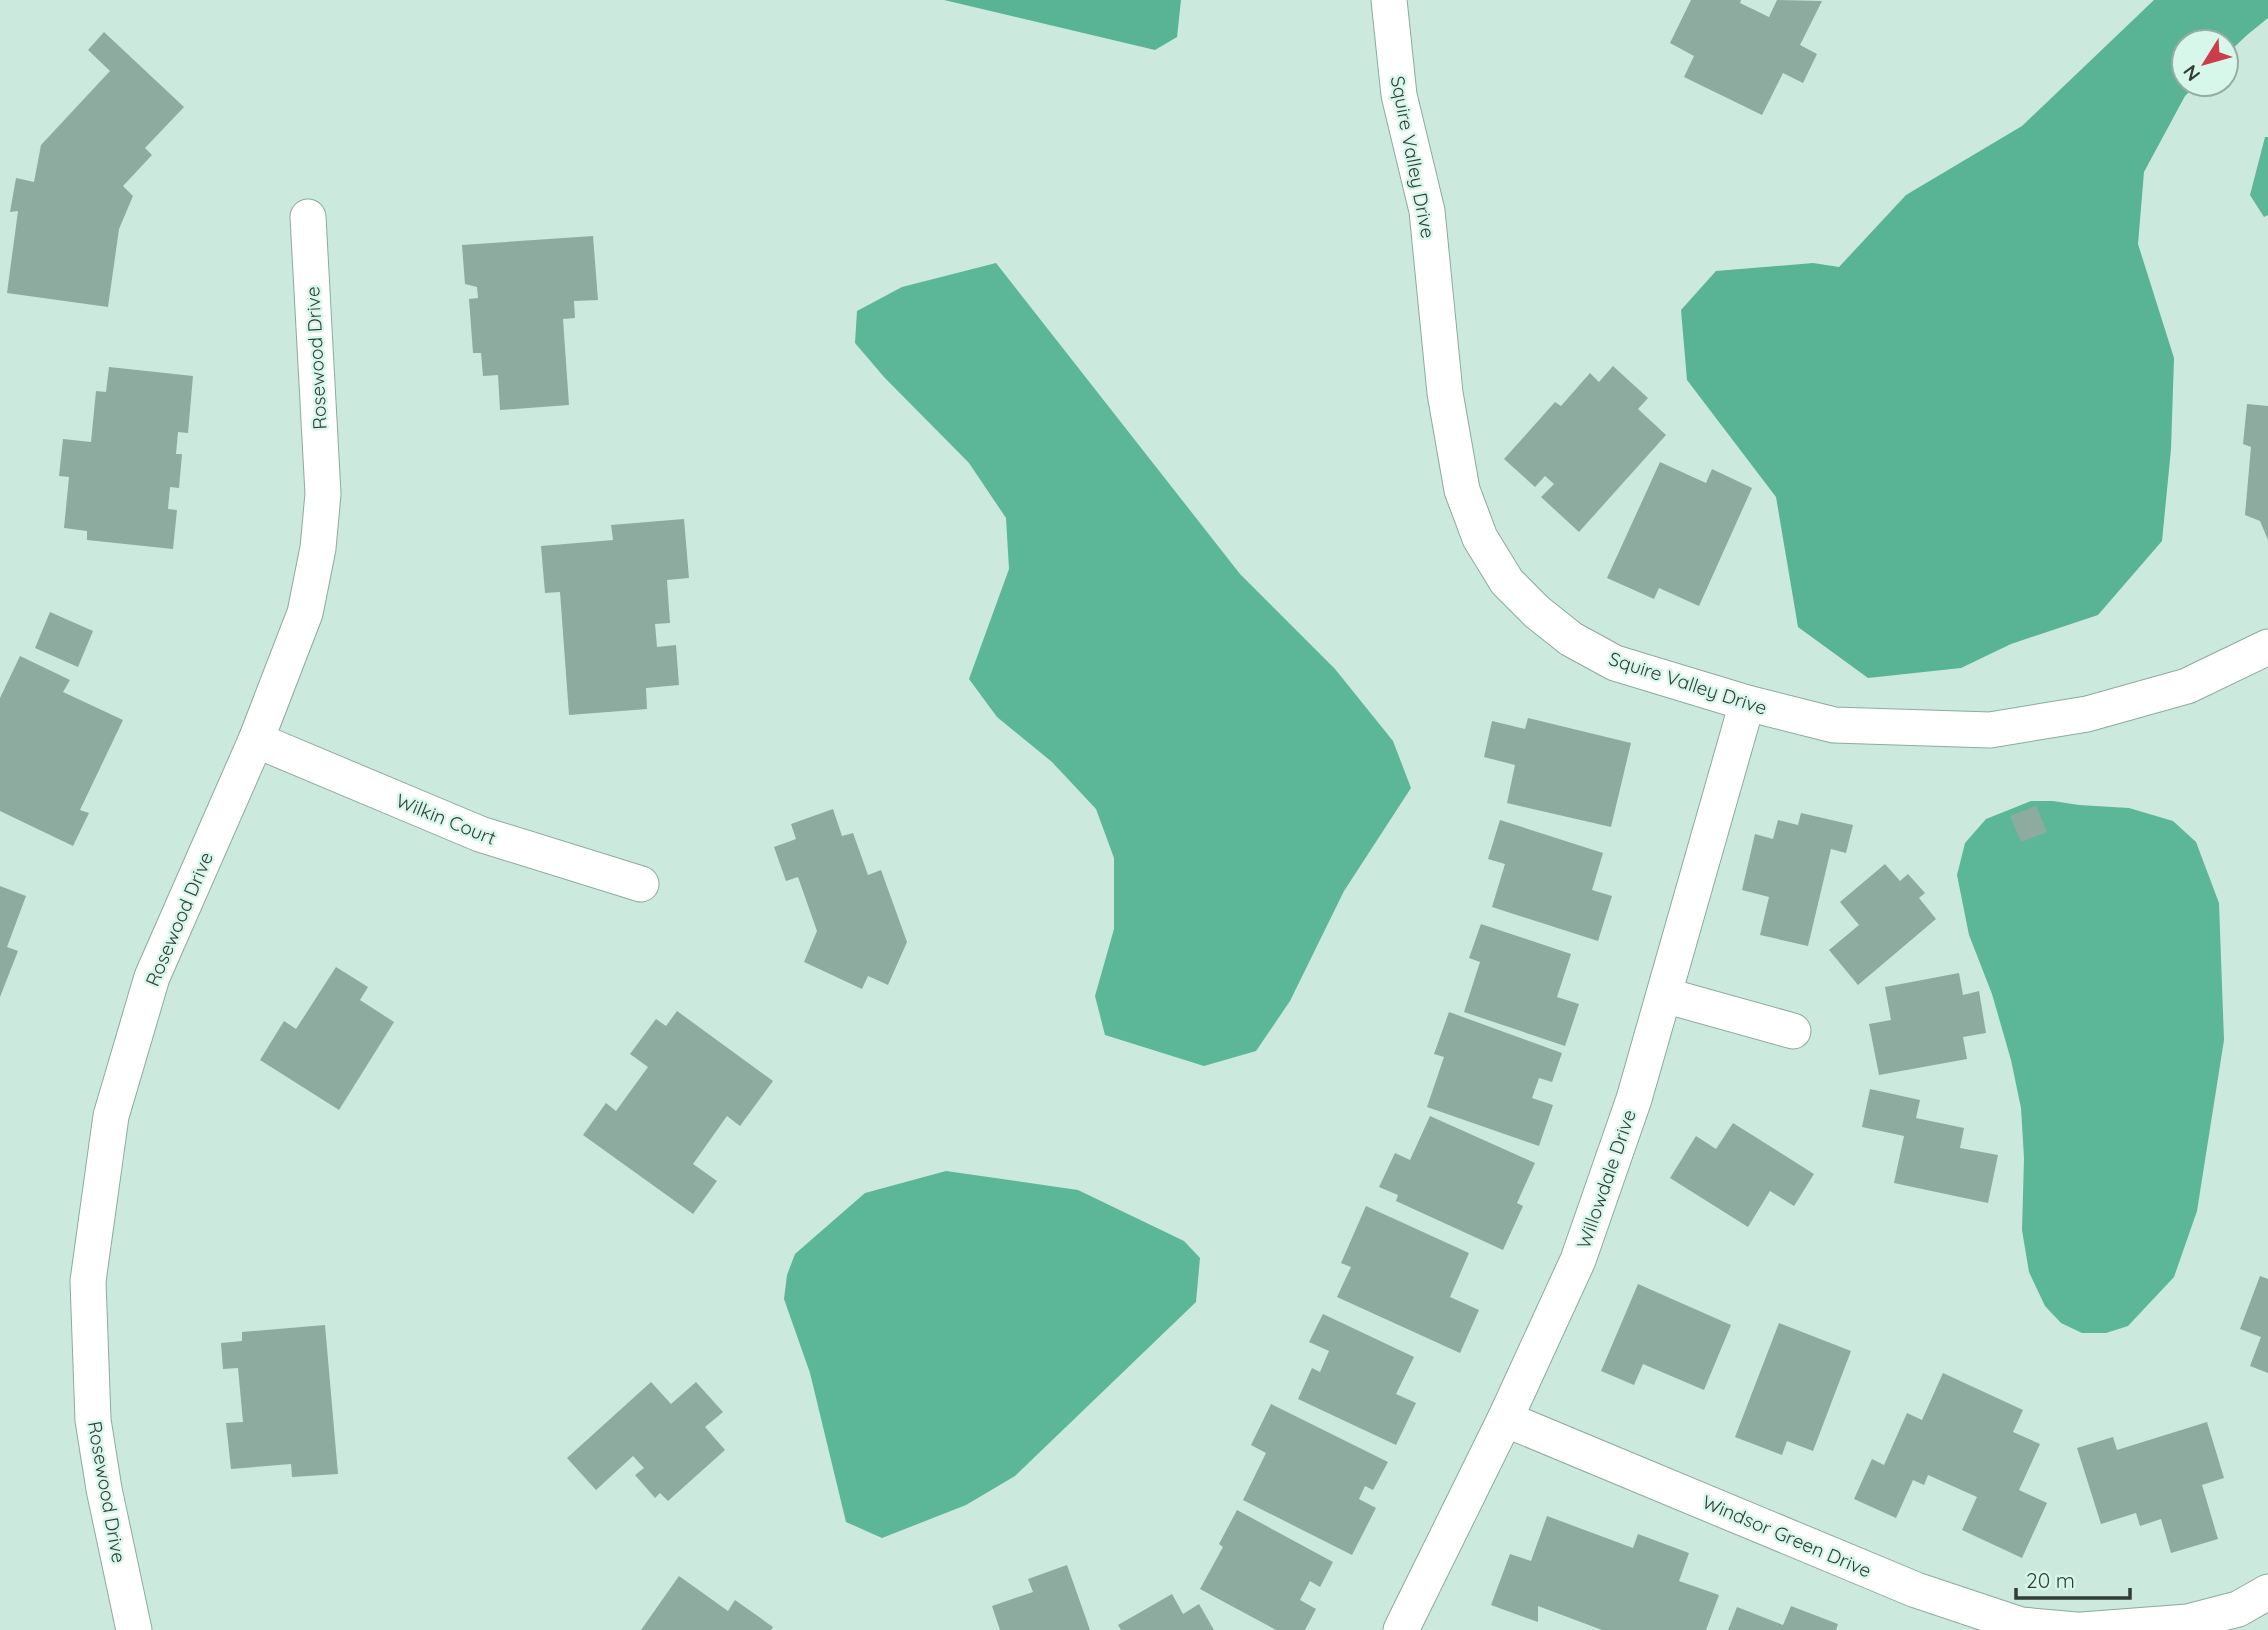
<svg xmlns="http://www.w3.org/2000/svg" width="2268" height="1630" font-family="Quicksand,sans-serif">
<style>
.forest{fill:#59b496}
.water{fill:#5cb799}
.building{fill:#8eab9f}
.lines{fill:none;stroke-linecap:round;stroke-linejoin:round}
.minor-casing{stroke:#8daa9e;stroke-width:37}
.minor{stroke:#fff;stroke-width:35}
.labels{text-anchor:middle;stroke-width:5;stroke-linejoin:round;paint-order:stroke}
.street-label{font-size:19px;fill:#313d38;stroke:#d8f7eb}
</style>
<rect width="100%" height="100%" fill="#cbe9dd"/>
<g class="forest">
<path d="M944,0h237l-4,37 -22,13z"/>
<path d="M2154,0h114v18l-21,17 -21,20v-13h-42v42h13l-12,12 -41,76 -6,72 36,114 -3,91 -9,92 -64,74 -87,29 -50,24 -93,10 -70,-51 -22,-130 -89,-117 -6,-70 35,-39 97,-8 26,4 67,-72 116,-69z"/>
</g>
<g class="water">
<path d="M2265,137h3v78l-4,2 -14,-22z"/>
<path d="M996,263l244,311 95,95 58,72 18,47 -67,103 -54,110 -34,50 -52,15 -99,-31 -10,-39 19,-67v-71l-18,-49 -44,-47 -55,-45 -28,-38 40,-110 -3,-51 -37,-55 -85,-86 -29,-34 2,-32 45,-24z"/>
<path d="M2031,801h22l26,4 50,3 44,13 23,21 23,61 5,137 -27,171 -23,66 -46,49 -22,7h-24l-21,-10 -16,-17 -16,-34 -7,-42 2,-72 -3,-50 -10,-48 -19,-66 -23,-59 -12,-60 8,-32 21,-24z"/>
<path d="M946,1171l132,19 106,51 16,17 -4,44 -181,174 -49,29 -84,33 -36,-16 -36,-149 -26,-74 3,-24 8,-21 70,-61z"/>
</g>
<g class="building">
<path d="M1691,0h50l-1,3 29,14 8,-17 45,1 -22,44 17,9 -14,29 -20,-10 -21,42 -78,-38 10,-21 -24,-13z"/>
<path d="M104,32l80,75 -39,41 7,7 -29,31 10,10 -14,33 -11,78 -101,-14 11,-82 -8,1 6,-34 18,4 7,-37 69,-74 -22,-21z"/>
<path d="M593,236l5,64 -24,1 1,17 -12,1 6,86 -69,5 -2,-35 -15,1 -2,-23h-8l-4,-54 9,-1 -1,-11 -12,-3 -3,-39z"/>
<path d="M1613,366l35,32 -10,11 28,26 -87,97 -38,-35 13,-13 -9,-8 -10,11 -31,-28 51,-57 6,4 29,-33 9,9z"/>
<path d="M109,367l84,9 -5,57 -10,-1 -2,22h6l-3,34 -9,-1 -2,22 9,1 -4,39 -86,-9v-9l-23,-3 5,-51 -10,-1 4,-37 28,3 5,-51 10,1z"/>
<path d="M2247,404l21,2v134l-8,-19 -15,-6 6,-68 -8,-3z"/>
<path d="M1660,462l46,21 6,-14 40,19 -53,118 -40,-18 -5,11 -47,-21z"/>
<path d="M684,519l5,59 -22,2 3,43 -15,1 2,23 19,-2 3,40 -33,3 1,21 -78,6 -9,-123 -15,1 -4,-47 72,-6 -2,-15z"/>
<path d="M50,612l43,19 -15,36 -43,-19z"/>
<path d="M20,656l50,24 -7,12 60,28 -43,90 9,3 -16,33 -73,-35v-113z"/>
<path d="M1528,718l103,25 -20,84 -104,-24 8,-38 -31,-8 8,-36 33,8z"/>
<path d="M2036,806l11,26 -26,10 -11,-26z"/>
<path d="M833,809l9,27 11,-3 15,42 13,-5 26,72 -19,43 -20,-9 -6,13 -58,-27 13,-31 -19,-54 -12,4 -12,-34 22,-8 -5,-15z"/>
<path d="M1801,813l52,12 -7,28 -15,-4 -23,97 -48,-11 9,-38 -27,-7 13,-56 18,5 5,-19 20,5z"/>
<path d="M1500,820l103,33 -11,37 20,6 -14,45 -106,-34 13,-43 -17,-5z"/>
<path d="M1885,864l15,17 8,-7 17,19 -6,5 17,21 -78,66 -29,-35 30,-25 -19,-23z"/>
<path d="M0,886l26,10 -19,51 11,4 -18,46z"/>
<path d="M1481,924l90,30 -14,43 22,7 -14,42 -101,-34 16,-50 -11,-4z"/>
<path d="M336,967l32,20 -8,13 34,22 -55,88 -79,-50 24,-39 12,8z"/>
<path d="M1959,973l4,22 16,-4 7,42 -23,4 4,22 -88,16 -10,-51 22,-4 -6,-33z"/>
<path d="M677,1011l96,70 -33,45 -13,-10 -34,48 24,17 -24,33 -110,-79 23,-32 10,8 32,-44 -18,-13 26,-35 10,7z"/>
<path d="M1449,1012l113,41 -10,29 -13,-4 -7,20 21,7 -14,41 -112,-39 17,-50 -10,-3z"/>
<path d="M1870,1089l50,11 -4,18 48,10 -4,20 38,7 -10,48 -94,-20 10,-47 -42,-9z"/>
<path d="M1430,1116l105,47 -18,40 6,3 -20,44 -107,-49 2,-6 -19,-8 16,-34 15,7z"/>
<path d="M1733,1123l81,51 -20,32 -24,-15 -22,36 -78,-49 26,-42 20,13z"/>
<path d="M1366,1206l103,47 -19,44 29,13 -19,43 -123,-56 14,-30 -10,-4z"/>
<path d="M2260,1276l8,3v94l-18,-7 11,-29 -21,-8z"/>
<path d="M1638,1284l93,41 -27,65 -61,-26 -9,21 -33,-14z"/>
<path d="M1323,1314l91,43 -18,37 20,9 -20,42 -98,-46 14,-31 8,4 9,-21 -20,-9z"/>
<path d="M1779,1323l72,28 -38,100 -26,-10 -5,14 -47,-18z"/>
<path d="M325,1325l13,149 -46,3 -1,-13 -60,5 -5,-46 17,-1 -5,-54 -15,1 -2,-26 21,-2v-9z"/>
<path d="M1943,1373l80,37 -10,22 27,12 -21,46 28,13 -25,55 -60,-28 15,-33 -49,-22 -4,10 -11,-5 -17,38 -42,-19 18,-40 12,6 23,-52 15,7z"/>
<path d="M651,1382l20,22 25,-22 27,30 -18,15 20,23 -57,51 -8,-8 -5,5 -20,-23 9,-7 -11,-12 -37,34 -29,-32z"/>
<path d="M1271,1404l117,58 -15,28 -8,-4 -6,13 17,9 -24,47 -109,-55 23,-47 -15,-8z"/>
<path d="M2207,1422l17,56 -22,7 16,54 -47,14 -10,-34 -21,7 -4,-13 -35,11 -24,-76 36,-11 4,13z"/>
<path d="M1237,1510l96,52 -13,25 -10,-6 -10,19 16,9 -11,21h-29l-76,-41 23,-42 -4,-3z"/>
<path d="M1547,1516l86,32 5,-14 51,19 -10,28 40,14 -13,35h-104l-64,-24v16l-47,-17 19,-51 21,7z"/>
<path d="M1067,1565l23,65h-90l-8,-24 41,-14 -5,-13z"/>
<path d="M679,1576l49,35 7,-11 38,27 -2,3h-130z"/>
<path d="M1172,1594l11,20 16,-10 15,26h-93l-3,-5z"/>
<path d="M1791,1606l47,18 -2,6h-108l9,-23 46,18z"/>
</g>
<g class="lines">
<g class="minor-casing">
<g id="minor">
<path d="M1389,0l10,95 28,116 18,182 17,97 18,48 27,44 30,30 34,27 44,24 132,40 87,22 156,5 97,-16 100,-28 81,-39"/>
<path d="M256,740l224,94 161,50"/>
<path d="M1664,995l129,36"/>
<path d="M1505,1419l411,171 105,35 55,5"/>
<path d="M134,1630l-30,-141 -11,-69 -5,-139 23,-165 41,-139 104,-237 49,-127 13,-65 5,-54 -15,-277"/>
<path d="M1401,1630l104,-211 73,-159 56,-161 113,-396"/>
<path d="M2082,1630l106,-8 50,-13 30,-17"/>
</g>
</g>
<use href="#minor" class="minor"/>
</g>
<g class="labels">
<g class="street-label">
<text transform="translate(1413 157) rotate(79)" y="7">Squire Valley Drive</text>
<text transform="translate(316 358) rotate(-93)" y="7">Rosewood Drive</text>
<text transform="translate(1688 683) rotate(18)" y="7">Squire Valley Drive</text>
<text transform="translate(446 819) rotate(22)" y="7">Wilkin Court</text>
<text transform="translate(179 919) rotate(-67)" y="7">Rosewood Drive</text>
<text transform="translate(1606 1179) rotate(-71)" y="7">Willowdale Drive</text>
<text transform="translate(107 1492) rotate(80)" y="7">Rosewood Drive</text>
<text transform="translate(1787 1536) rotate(23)" y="7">Windsor Green Drive</text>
</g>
</g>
<g transform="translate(2205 63) rotate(233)"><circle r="33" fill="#d8f7eb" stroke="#95ada3" stroke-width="2"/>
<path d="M0-5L12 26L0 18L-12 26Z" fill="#cc3c4b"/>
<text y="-10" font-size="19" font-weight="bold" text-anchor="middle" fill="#313d38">N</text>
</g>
<path d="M2016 1588v10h114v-10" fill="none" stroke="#313d38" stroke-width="3.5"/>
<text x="2026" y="1588" font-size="21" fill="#313d38" stroke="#d8f7eb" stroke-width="5" paint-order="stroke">20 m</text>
</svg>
